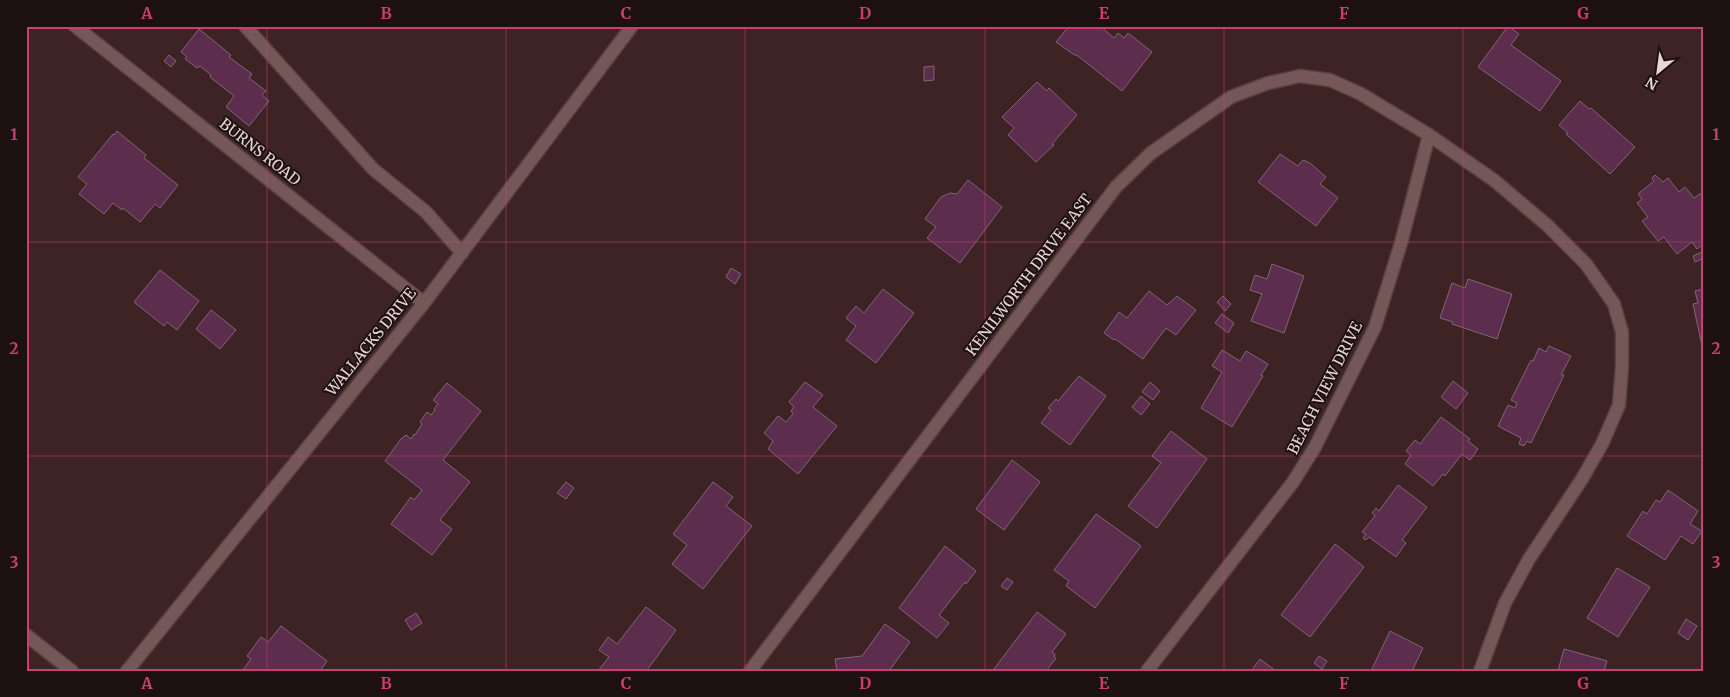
<svg xmlns="http://www.w3.org/2000/svg" width="1730" height="697" font-family="Merriweather,serif">
<style>
.building{fill:#5d2d4d;stroke:#7f6575}
.lines{fill:none;stroke-linecap:round;stroke-linejoin:round}
.minor-casing{stroke:#574042;stroke-width:15}
.minor{stroke:#765758;stroke-width:12}
.grid{fill:none;stroke:#ca3e74;stroke-width:1;stroke-opacity:0.55}
.labels{text-anchor:middle;stroke-width:4;stroke-linejoin:round;paint-order:stroke}
.street-label{font-size:15px;fill:#e8d6d6;stroke:#1d1011}
.neatline{fill:none;stroke:#ca3e74;stroke-width:2}
.grid-label{font-size:16px;text-anchor:middle;font-weight:bold;fill:#ca3e74}
</style>
<rect width="100%" height="100%" fill="#3e2325"/>
<g class="building">
<path d="M1069,26h31l14,12 4,-5 6,5 4,-5 24,19 -30,39 -44,-35 -5,-2 -17,-12z"/>
<path d="M1508,26l11,8 -8,11 50,36 -21,30 -62,-44z"/>
<path d="M199,29l32,26 -2,2 23,17 -3,4 17,13 -4,4 7,6 -20,25 -23,-19 8,-11 -24,-19 1,-2 -11,-9 -3,2 -12,-9 2,-2 -6,-5z"/>
<path d="M169,55l7,6 -5,6 -7,-6z"/>
<path d="M934,66v14l-10,1v-14z"/>
<path d="M1037,82l10,9 2,-3 28,27 -25,29 2,1 -18,17 -28,-27 6,-7 -12,-11z"/>
<path d="M1580,101l9,8 2,-1 44,39 -25,27 -44,-40 2,-1 -9,-8z"/>
<path d="M117,131l29,24 -2,3 34,27 -18,23 -5,-4 -15,18 -17,-14 -1,2 -9,-7 -9,11 -25,-20 8,-10 -9,-7 35,-43 1,1z"/>
<path d="M1280,154l18,12 5,-6 7,3 16,14 -6,7 18,14 -22,28 -58,-44z"/>
<path d="M1655,175l8,7 5,-4 11,14 6,-5 9,11 10,-7v52l-7,6 -5,-7 -15,12 -13,-17 -6,4 -16,-20 6,-4 -11,-14 5,-4 -4,-5 16,-13 -2,-3z"/>
<path d="M968,180l34,27 -42,56 -33,-25 9,-11 -11,-8 16,-22 9,-4 7,1z"/>
<path d="M1702,252l2,6 -9,4 -2,-6z"/>
<path d="M1272,264l32,12 -20,57 -33,-12 11,-27 -12,-4 5,-15 12,4z"/>
<path d="M731,268l10,6 -6,10 -9,-7z"/>
<path d="M160,270l39,31 -22,29 -10,-8 -3,4 -30,-24z"/>
<path d="M1468,279l44,15 -15,45 -45,-15 1,-2 -13,-4 12,-35 13,5z"/>
<path d="M883,289l31,24 -38,50 -30,-23 10,-14 -10,-8 10,-12 8,7z"/>
<path d="M1704,289v66l-11,-51 5,-1 -3,-12z"/>
<path d="M1149,291l18,14 10,-9 19,14 -20,25 -10,-7 -23,31 -28,-20 -1,1 -10,-7 15,-21 8,6z"/>
<path d="M1223,296l8,8 -6,7 -8,-9z"/>
<path d="M211,310l25,20 -16,19 -24,-20z"/>
<path d="M1222,314l12,9 -6,10 -13,-10z"/>
<path d="M1549,346l22,10 -10,19h3l-33,68 -4,-2 -3,5 -5,-2 2,-6 -23,-12 10,-21 7,3 2,-5 -6,-3 20,-40 2,1 6,-13 7,4z"/>
<path d="M1222,350l18,11 6,-10 22,13 -7,11 2,1 -31,51 -31,-19 21,-36 -10,-6z"/>
<path d="M1079,376l27,20 -36,49 -29,-22 10,-13 -3,-2 8,-9 2,2z"/>
<path d="M1453,381l15,12 -12,16 -15,-12z"/>
<path d="M805,382l18,13 -10,12 24,19 -39,48 -30,-25 5,-8 -9,-8 14,-17 8,6 7,-8 -2,-3 3,-4 -5,-5z"/>
<path d="M1150,382l10,9 -7,9 -11,-8z"/>
<path d="M447,383l34,28 -38,49 27,22 -30,38 12,9 -20,26 -41,-31 20,-27 3,3 8,-10 -37,-29 16,-22 5,-4 5,4 3,-5 1,1 7,-11 -2,-2 7,-10 4,3 4,-5 -1,-1 4,-5 -5,-4z"/>
<path d="M1141,396l9,8 -9,11 -9,-8z"/>
<path d="M1441,417l29,22 -2,2 10,8 -8,11 -8,-6 -17,22 -2,-2 -10,12 -28,-22 6,-9 -5,-4 9,-11 5,4z"/>
<path d="M1171,431l36,28 -50,69 -29,-22 33,-43 -9,-7z"/>
<path d="M1012,460l28,22 -36,48 -28,-21z"/>
<path d="M566,482l8,6 -8,11 -9,-6z"/>
<path d="M713,482l20,15 -7,9 26,20 -49,63 -31,-25 15,-19 -14,-11z"/>
<path d="M1398,485l29,22 -25,33 4,3 -10,14 -27,-20 -3,3 -3,-2 3,-4 -4,-2 13,-16 -3,-3 4,-5 3,3z"/>
<path d="M1668,490l30,21 -8,13 12,7 -9,13 -12,-8 -16,24 -38,-24 16,-25 4,3 9,-14 4,2z"/>
<path d="M1096,514l45,32 -46,62 -29,-22 3,-5 -15,-11z"/>
<path d="M1335,544l29,23 -54,70 -29,-22z"/>
<path d="M945,546l31,25 -10,13 -1,-2 -26,33 10,8 -12,15 -38,-30z"/>
<path d="M1617,568l33,19 -32,50 -31,-19z"/>
<path d="M1007,578l6,4 -6,8 -6,-4z"/>
<path d="M646,607l30,23 -20,28 -10,13h-48l11,-14 -10,-7 9,-13 9,7z"/>
<path d="M1037,612l29,22 -14,18 3,2 -1,3 2,1 -10,13h-49l-3,-2z"/>
<path d="M416,613l6,10 -11,7 -6,-10z"/>
<path d="M1686,619l11,7 -9,14 -10,-7z"/>
<path d="M885,624l25,18 -21,29h-52l-2,-12 27,-3z"/>
<path d="M281,626l46,35 -7,10h-78l9,-12 -4,-3 14,-19 7,5z"/>
<path d="M1390,631l33,17 -11,23h-41z"/>
<path d="M1564,649l43,12 -3,10h-46z"/>
<path d="M1319,656l8,5 -5,8 -8,-6z"/>
<path d="M1260,659l16,12h-25z"/>
</g>
<g class="lines">
<g class="minor-casing">
<g id="minor">
<path d="M75,26l349,277"/>
<path d="M245,26l128,143 53,43 36,41"/>
<path d="M26,635l46,36"/>
<path d="M127,671l297,-368 208,-277"/>
<path d="M750,671l366,-484 35,-34 80,-56 37,-14 32,-7 30,4 31,14 68,41 66,46 53,45 38,38 28,40 8,28v34l-3,39 -17,39 -20,35 -53,80 -24,44 -25,68"/>
<path d="M1147,671l146,-189 22,-35 60,-120 26,-84 28,-108"/>
</g>
</g>
<use href="#minor" class="minor"/>
</g>
<path class="grid" d="M267,26v645M506,26v645M745,26v645M985,26v645M1224,26v645M1463,26v645M26,242h1678M26,456h1678"/>
<g class="labels">
<g class="street-label">
<text transform="translate(260 152) rotate(38)" y="5">BURNS ROAD</text>
<text transform="translate(1029 275) rotate(-53)" y="5">KENILWORTH DRIVE EAST</text>
<text transform="translate(371 342) rotate(-51)" y="5">WALLACKS DRIVE</text>
<text transform="translate(1325 388) rotate(-63)" y="5">BEACH VIEW DRIVE</text>
</g>
</g>
<rect width="1730" height="697" fill="none" stroke="#1d1011" stroke-width="55"/>
<g transform="translate(1658 72) rotate(209)" stroke="#1d1011" stroke-width="4" paint-order="stroke">
<path d="M0-4L9 19L0 12L-9 19Z" fill="#e8d6d6"/>
<text y="-8" font-size="14" font-weight="bold" text-anchor="middle" fill="#e8d6d6">N</text>
</g>
<rect x="28" y="28" width="1674" height="642" class="neatline"/>
<g class="grid-label">
<text x="147" y="19">A</text>
<text x="386" y="19">B</text>
<text x="626" y="19">C</text>
<text x="865" y="19">D</text>
<text x="1104" y="19">E</text>
<text x="1344" y="19">F</text>
<text x="1583" y="19">G</text>
<text x="14" y="140">1</text>
<text x="1716" y="140">1</text>
<text x="14" y="354">2</text>
<text x="1716" y="354">2</text>
<text x="14" y="568">3</text>
<text x="1716" y="568">3</text>
<text x="147" y="689">A</text>
<text x="386" y="689">B</text>
<text x="626" y="689">C</text>
<text x="865" y="689">D</text>
<text x="1104" y="689">E</text>
<text x="1344" y="689">F</text>
<text x="1583" y="689">G</text>
</g>
</svg>
